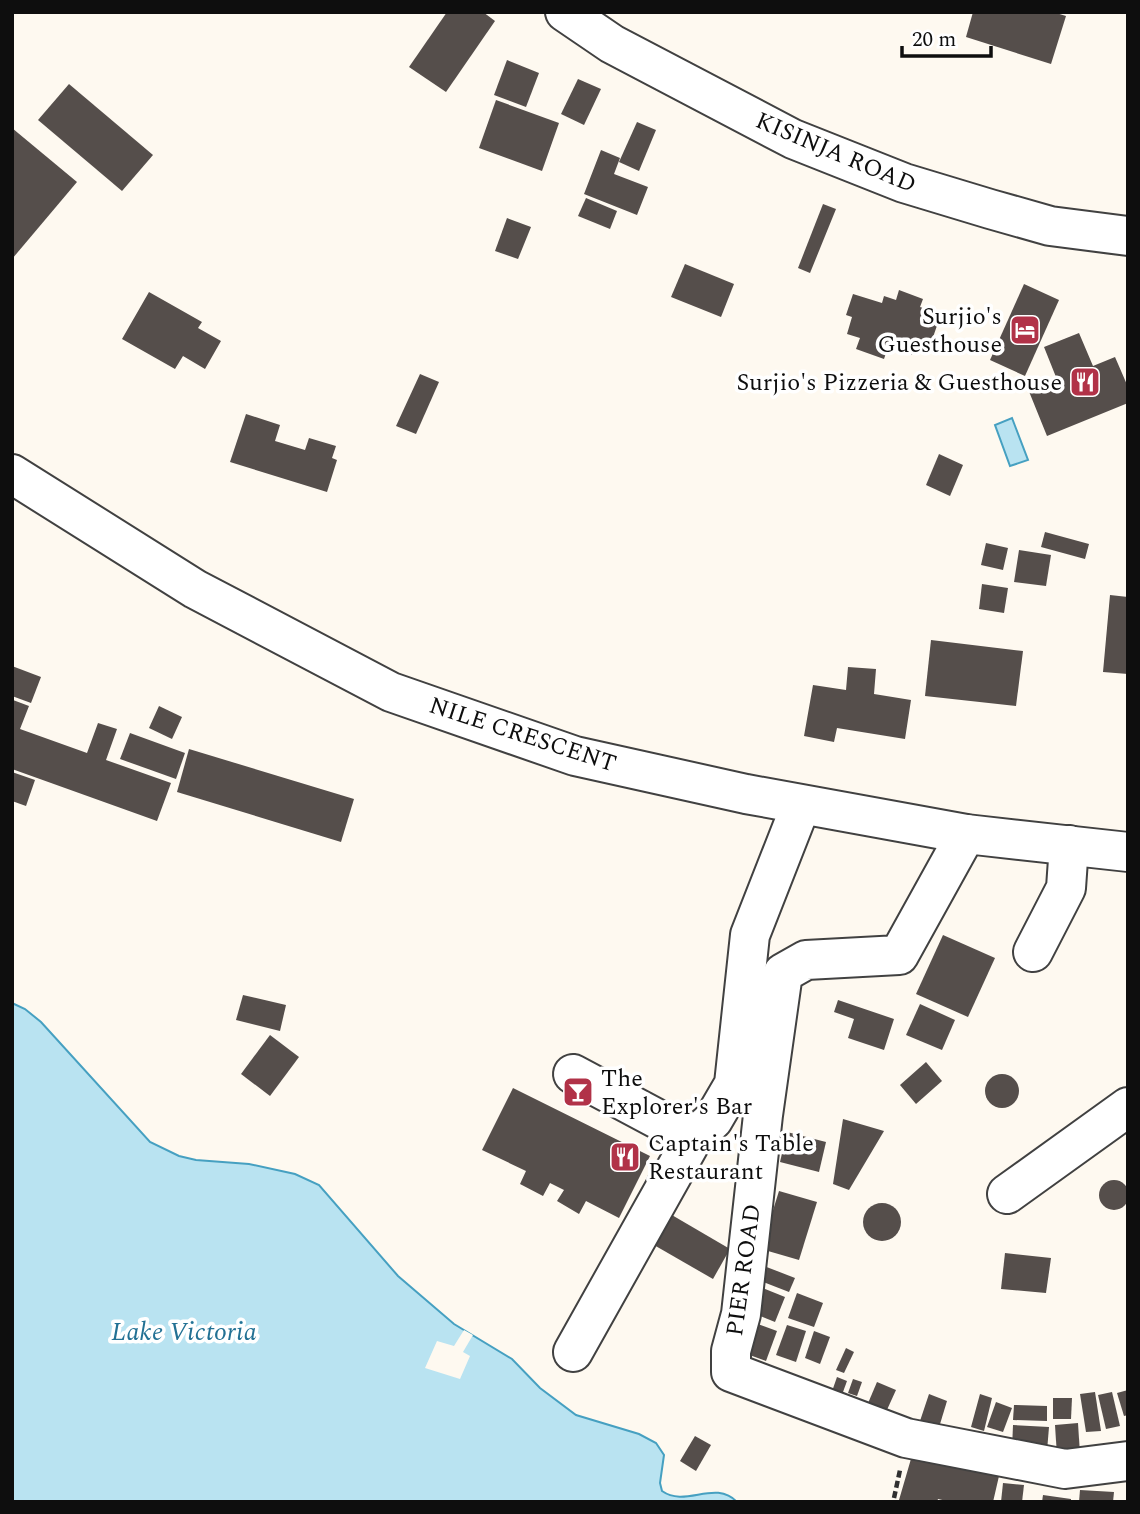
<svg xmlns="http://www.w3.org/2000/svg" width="1140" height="1514" font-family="Spectral,serif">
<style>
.water{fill:#b9e3f1;stroke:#46a0c1;stroke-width:2}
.pier{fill:#fef9f0}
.building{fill:#554e4b}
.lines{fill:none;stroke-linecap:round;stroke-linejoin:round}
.minor-casing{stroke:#414141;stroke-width:42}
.path{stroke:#303030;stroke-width:4.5;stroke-dasharray:7 3.5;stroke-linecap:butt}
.minor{stroke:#fff;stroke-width:38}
.labels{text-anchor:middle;stroke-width:7;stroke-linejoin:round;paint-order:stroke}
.street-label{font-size:24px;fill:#0e0e0e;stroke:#fff}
.poi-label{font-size:24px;fill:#0e0e0e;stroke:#fff;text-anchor:end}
.water-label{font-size:26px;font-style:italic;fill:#227194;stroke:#fff}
</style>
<rect width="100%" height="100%" fill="#fef9f0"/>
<g class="water">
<path d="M1012,418l16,42 -18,6 -15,-41z"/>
<path d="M12,1003l13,6 16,13 109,120 29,14 17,4 53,4 46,10 24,11 79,91 56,48 58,35 28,29 36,27 63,19 17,9 8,12 -4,28 2,8c24,17 53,-12 75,11h-725z"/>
</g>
<path class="pier" d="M464,1330l9,5 -10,17 7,4 -10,23 -35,-11 12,-27 17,5z"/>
<g class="building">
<path d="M447,12h36l12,9 -49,71 -37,-25z"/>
<path d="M973,12h80l13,4 -15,48 -85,-27z"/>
<path d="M507,60l32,13 -13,34 -32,-12z"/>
<path d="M578,79l23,10 -17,36 -23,-11z"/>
<path d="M69,84l84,71 -31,36 -84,-71z"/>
<path d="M496,100l63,23 -17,48 -63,-23z"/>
<path d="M637,122l19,8 -17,41 -20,-9z"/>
<path d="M12,128l65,54 -65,77z"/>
<path d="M601,150l19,8 -6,16 34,13 -11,28 -53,-21z"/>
<path d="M586,198l31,13 -7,18 -32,-13z"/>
<path d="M823,204l13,5 -26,64 -12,-5z"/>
<path d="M507,218l24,9 -13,32 -23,-8z"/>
<path d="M685,264l49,20 -13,33 -50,-20z"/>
<path d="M1024,284l35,16 -34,76 -35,-16z"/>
<path d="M899,290l24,9 -3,8 21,7 -10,29 -13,-4 -6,16 -24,-8 -4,12 -28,-10 4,-11 -13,-4 5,-17 -6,-2 7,-21 29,9 2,-7 12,4z"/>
<path d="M149,292l53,30 -4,6 23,13 -16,28 -22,-13 -8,13 -53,-30z"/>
<path d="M1079,333l14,33 22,-9 13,30v16l-81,33 -19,-47 28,-12 -12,-30z"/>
<path d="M420,374l19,8 -23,52 -20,-8z"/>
<path d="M246,414l34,11 -5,16 30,9 4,-12 27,8 -4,12 5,2 -10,32 -97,-30z"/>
<path d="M939,454l24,11 -13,31 -24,-11z"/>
<path d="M1045,532l44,12 -4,15 -44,-12z"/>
<path d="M986,543l22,5 -5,22 -22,-5z"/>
<path d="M1019,550l32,5 -5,31 -32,-4z"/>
<path d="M982,584l26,4 -4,25 -25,-4z"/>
<path d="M1110,595l18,2v77l-25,-2z"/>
<path d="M931,640l92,11 -7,55 -91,-10z"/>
<path d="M12,666l29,11 -10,26 -19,-7z"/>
<path d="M848,667l28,2 -2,25 37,6 -6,39 -68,-11 -3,14 -30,-6 9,-51 33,5z"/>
<path d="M13,700l16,6 -9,23 67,24 11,-30 19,6 -11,31 65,23 -14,38 -145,-52z"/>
<path d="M159,706l23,11 -10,22 -23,-11z"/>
<path d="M130,733l55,20 -9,26 -56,-20z"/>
<path d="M189,749l165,50 -13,43 -164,-50z"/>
<path d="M12,772l23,8 -9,26 -14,-5z"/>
<path d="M943,935l52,23 -27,59 -52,-23z"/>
<path d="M243,995l43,10 -6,26 -44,-11z"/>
<path d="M838,1000l56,19 -10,31 -36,-12 6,-19 -20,-7z"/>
<path d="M920,1004l35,16 -13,30 -36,-15z"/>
<path d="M270,1035l29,22 -29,39 -29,-22z"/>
<path d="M926,1062l16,19 -26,23 -16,-19z"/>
<circle cx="1002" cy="1091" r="17"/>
<path d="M513,1088l137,68 -31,62 -33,-17 -7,13 -22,-13 7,-11 -14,-7 -7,13 -23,-12 6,-13 -44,-21z"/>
<path d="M843,1119l41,12 -35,59 -16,-6z"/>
<path d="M787,1132l39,10 -7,30 -39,-10z"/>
<circle cx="1114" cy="1195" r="15"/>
<path d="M779,1191l38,11 -18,58 -38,-11z"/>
<circle cx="882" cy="1222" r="19"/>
<path d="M665,1211l65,38 -17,30 -66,-38z"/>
<path d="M1005,1253l46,5 -5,35 -45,-4z"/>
<path d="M759,1264l36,14 -6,14 -36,-14z"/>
<path d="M758,1286l27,11 -10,25 -27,-11z"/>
<path d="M797,1293l26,10 -9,24 -26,-9z"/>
<path d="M755,1323l22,8 -11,30 -22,-8z"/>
<path d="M787,1325l19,6 -10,31 -20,-7z"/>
<path d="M814,1331l16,6 -10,27 -15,-6z"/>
<path d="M846,1348l8,4 -10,21 -8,-3z"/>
<path d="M837,1377l10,4 -8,22 -10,-3z"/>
<path d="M853,1379l9,3 -5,14 -9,-3z"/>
<path d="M877,1382l19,8 -15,33 -18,-8z"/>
<path d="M1128,1390v25l-4,1 -7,-23z"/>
<path d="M1095,1392l6,39 -15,1 -6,-38z"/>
<path d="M1112,1392l8,34 -14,3 -8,-34z"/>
<path d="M929,1394l18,7 -10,33 -19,-7z"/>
<path d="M980,1394l12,4 -8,33 -13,-4z"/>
<path d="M1053,1398h19l-1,21h-18z"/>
<path d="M996,1402l16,6 -9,24 -16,-5z"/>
<path d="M1014,1405l33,1v15l-34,-1z"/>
<path d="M1078,1423l2,31 -23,2 -2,-31z"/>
<path d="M1013,1425l36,2 -2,24 -35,-2z"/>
<path d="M695,1436l16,9 -15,26 -16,-10z"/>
<path d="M913,1452l86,24 -6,26h-42l-13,-3 -1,3 -38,-2z"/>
<path d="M1003,1483l21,2 -2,17h-21z"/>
<path d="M1080,1490l34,2 -1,10h-34z"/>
<path d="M1043,1495l28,4v3h-29z"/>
</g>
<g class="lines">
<g class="minor-casing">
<g id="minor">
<path d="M565,12l47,32 181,95 111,44 86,26 60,17 78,10"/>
<path d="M12,474l183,115 196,103 184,64 171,38 220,40 162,18"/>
<path d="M966,834l-67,121 -93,5 -23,13 -20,142 -22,199 -10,37v21l175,66 159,31 63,-8"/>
<path d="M1033,952l33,-64 3,-43"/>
<path d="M573,1074l120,64"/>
<path d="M1007,1194l121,-87"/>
<path d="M573,1352l120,-214 20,-18 21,-36 16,-149 51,-130"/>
</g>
</g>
<path class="path" d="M894,1498l6,-28"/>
<use href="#minor" class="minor"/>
</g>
<defs>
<g id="hotel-square" transform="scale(1.575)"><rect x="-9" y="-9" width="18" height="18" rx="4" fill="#b13248" stroke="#fff"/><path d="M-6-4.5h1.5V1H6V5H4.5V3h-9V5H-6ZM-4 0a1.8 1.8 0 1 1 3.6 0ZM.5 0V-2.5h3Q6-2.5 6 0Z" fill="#fff"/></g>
<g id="restaurant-square" transform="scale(1.575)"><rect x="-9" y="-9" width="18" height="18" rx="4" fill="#b13248" stroke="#fff"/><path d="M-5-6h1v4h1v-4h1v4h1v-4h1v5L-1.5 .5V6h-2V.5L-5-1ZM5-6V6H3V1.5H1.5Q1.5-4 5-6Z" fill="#fff"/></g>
<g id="bar-square" transform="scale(1.575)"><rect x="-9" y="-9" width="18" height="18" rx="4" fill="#b13248" stroke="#fff"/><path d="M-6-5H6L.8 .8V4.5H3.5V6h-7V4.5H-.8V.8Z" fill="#fff"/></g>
</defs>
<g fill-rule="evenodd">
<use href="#hotel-square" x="1025" y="330"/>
<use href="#restaurant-square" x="1085" y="382"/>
<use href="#bar-square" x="578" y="1092"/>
<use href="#restaurant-square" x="625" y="1157"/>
</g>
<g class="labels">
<g class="street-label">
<text transform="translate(836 152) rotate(23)" y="8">KISINJA ROAD</text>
<text transform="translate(523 734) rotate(18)" y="8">NILE CRESCENT</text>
<text transform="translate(743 1270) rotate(-82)" y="8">PIER ROAD</text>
</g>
<g class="poi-label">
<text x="1002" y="324">Surjio's<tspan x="1002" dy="28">Guesthouse</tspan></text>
<text x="1062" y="390">Surjio's Pizzeria &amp; Guesthouse</text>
<text x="601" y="1086" text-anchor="start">The<tspan x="601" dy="28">Explorer's Bar</tspan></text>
<text x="648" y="1151" text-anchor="start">Captain's Table<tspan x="648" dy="28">Restaurant</tspan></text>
</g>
<g class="water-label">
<text x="184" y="1340">Lake Victoria</text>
</g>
</g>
<rect width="1140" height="1514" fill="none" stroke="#0e0e0e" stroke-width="28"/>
<path d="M902 46v10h89v-10" fill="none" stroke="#0e0e0e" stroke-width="3.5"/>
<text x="912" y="46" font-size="21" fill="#0e0e0e" stroke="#ffffff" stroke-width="5" paint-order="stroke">20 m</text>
</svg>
